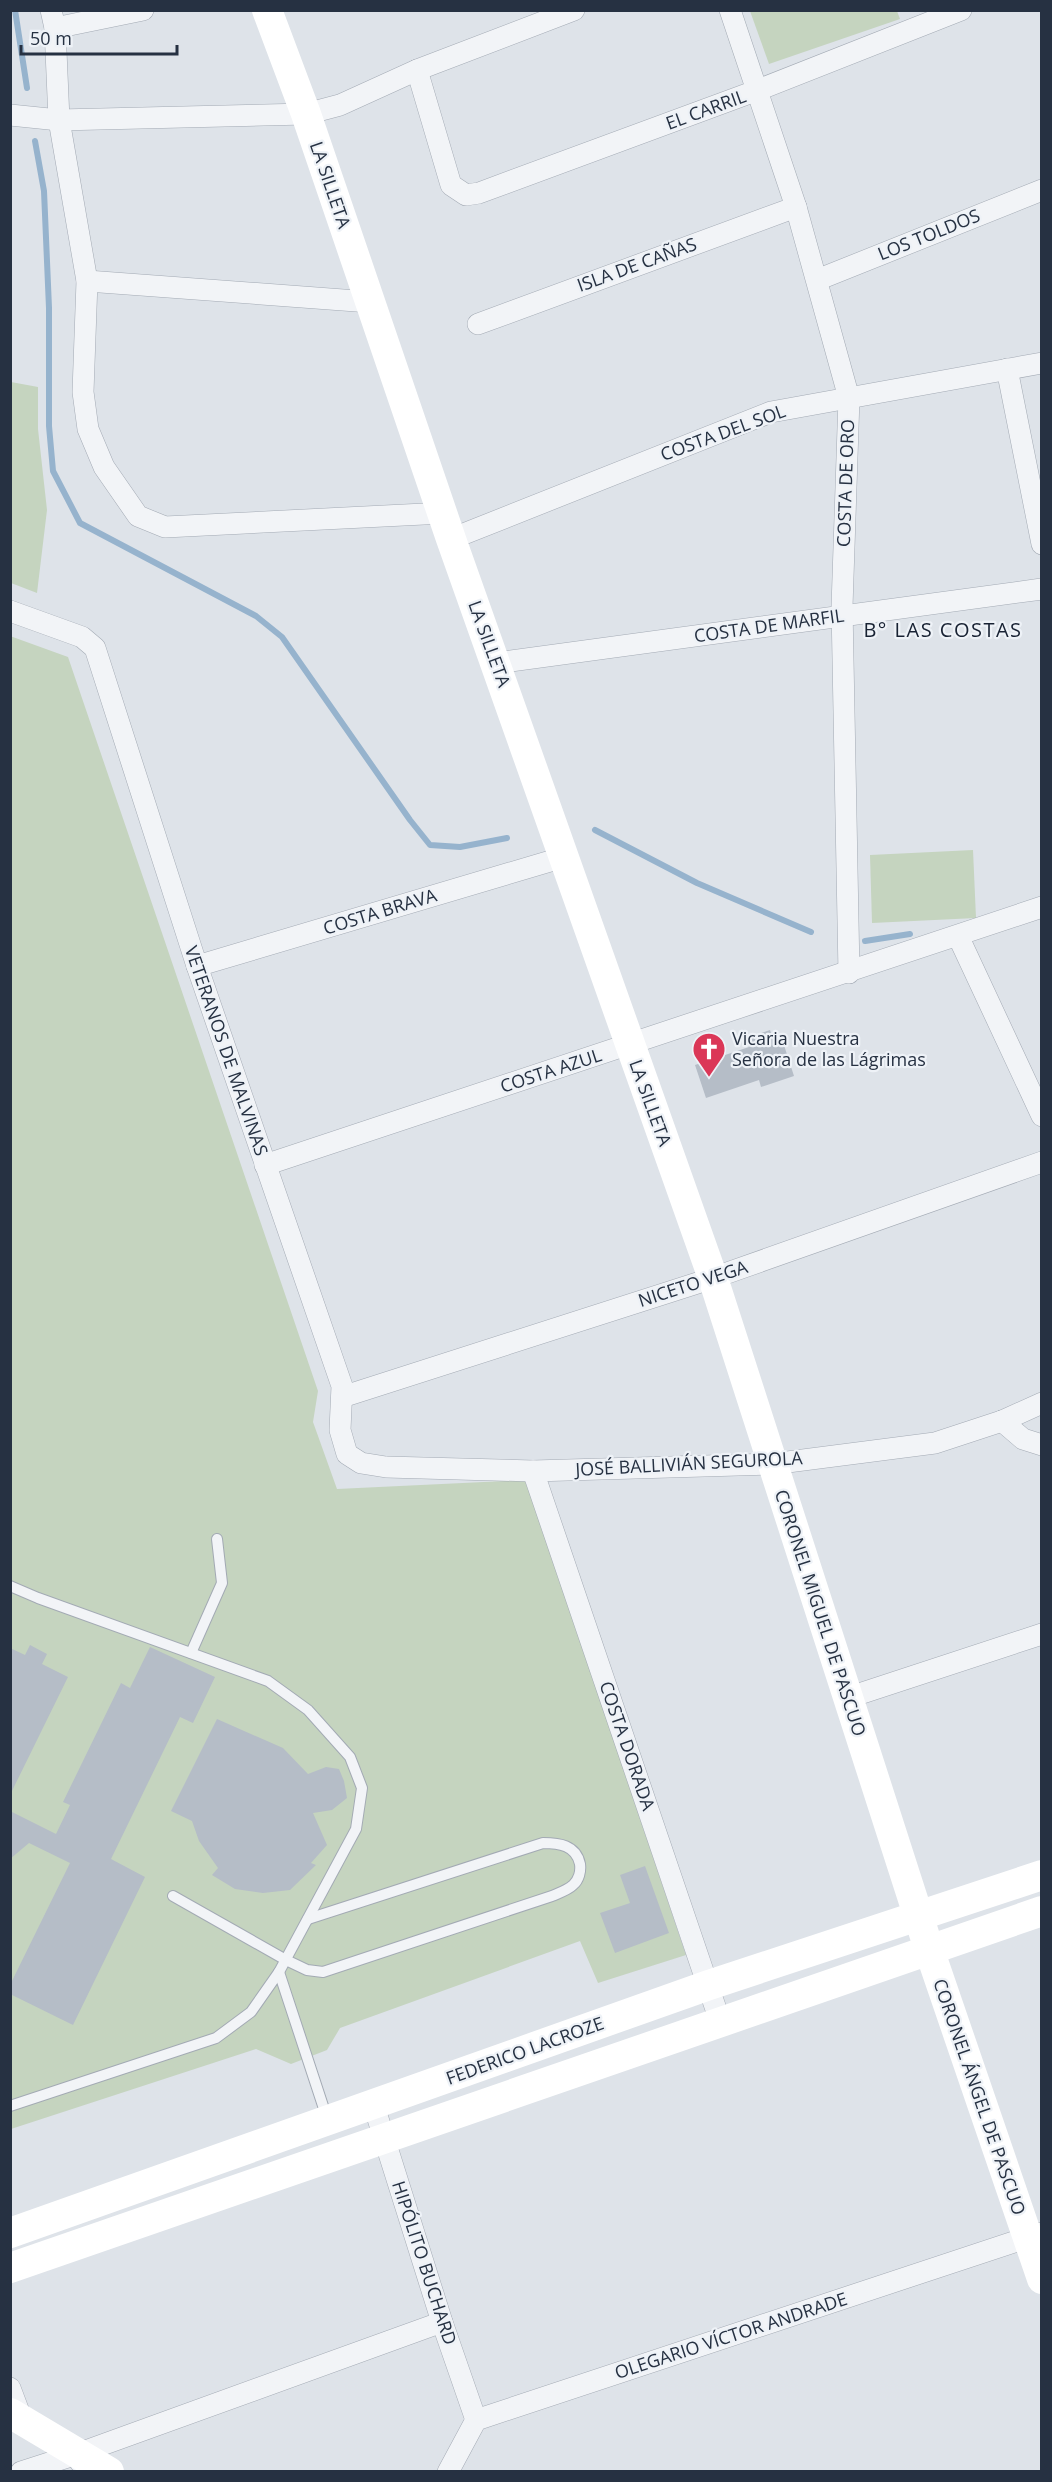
<svg xmlns="http://www.w3.org/2000/svg" width="1052" height="2482" font-family="'Open Sans',sans-serif">
<style>
.green{fill:#c5d4bf}
.lines{fill:none;stroke-linecap:round;stroke-linejoin:round}
.stream{stroke:#96b3cd;stroke-width:6}
.building{fill:#b5bdc7}
.lane-casing{stroke:#a3aab4;stroke-width:12}
.street-casing{stroke:#a3aab4;stroke-width:22}
.lane{stroke:#f2f4f7;stroke-width:10}
.street{stroke:#f2f4f7;stroke-width:21}
.secondary{stroke:#fff;stroke-width:30}
.labels{text-anchor:middle;stroke-width:4.5;stroke-linejoin:round;paint-order:stroke}
.street-label{font-size:18px;fill:#263142;stroke:#eef2f7}
.poi-label{font-size:18px;fill:#263142;stroke:#eef2f7;text-anchor:start}
.neighbourhood-label{font-size:20px;letter-spacing:1.5px;fill:#182233;stroke:#eef2f7}
</style>
<rect width="100%" height="100%" fill="#dee3e9"/>
<g class="green">
<path d="M750,11h147l3,8 -131,45z"/>
<path d="M11,382l27,5v42l9,81 -10,83 -26,-10z"/>
<path d="M10,636l58,21 250,734 -5,31 24,67 189,-9 160,475 -88,28 -18,-42 -240,87 -13,22 -36,14 -35,-15 -245,80z"/>
<path d="M973,850l3,68 -104,5 -2,-68z"/>
</g>
<g class="lines">
<g class="stream">
<path d="M15,10l12,78"/>
<path d="M35,141l9,50 5,117v118l4,45 27,52 176,93 26,21 128,183 20,25 30,2 47,-9"/>
<path d="M595,830l102,53 114,49"/>
<path d="M865,941l45,-7"/>
</g>
</g>
<g class="building">
<path d="M770,1030l3,9 8,-3 13,40 -33,11 -2,-7 -53,18 -11,-33 54,-18 -3,-9z"/>
<path d="M30,1645l17,9 -5,10 26,13 -58,118v-147l15,7z"/>
<path d="M150,1647l65,30 -22,46 -13,-6 -69,142 34,18 -72,148 -63,-31v-9l60,-122 -41,-20 -19,16v-48l46,23 14,-29 -7,-3 58,-119 9,5z"/>
<path d="M217,1719l66,29 25,26 18,-7 13,2 5,12 3,17 -15,12 -19,3 14,32 -16,18 5,2 -26,25 -27,3 -28,-4 -23,-14 6,-7 -19,-27 -7,-20 -21,-10z"/>
<path d="M645,1866l24,67 -54,20 -15,-40 30,-10 -10,-28z"/>
</g>
<g class="lines">
<g class="lane-casing">
<g id="lane">
<path d="M10,1586l28,12 230,83 40,29 42,47 12,31 -6,41 -77,143 -28,40 -35,26 -206,68"/>
<path d="M191,1653l31,-70 -5,-44"/>
<path d="M173,1896l113,64 21,10 16,2 229,-76c7,-3 16,-6 21,-11 6,-5 8,-14 7,-21 -4,-19 -21,-21 -37,-21l-235,76"/>
<path d="M279,1972l48,146"/>
</g>
</g>
<g class="street-casing">
<g id="street">
<path d="M51,10l4,18 4,92 28,161 -4,111 5,37 16,38 34,49 27,11 279,-14"/>
<path d="M730,10l66,197 53,191 -7,209 7,366"/>
<path d="M55,28l88,-18"/>
<path d="M417,70l34,115 15,10 13,-2 279,-103 203,-80"/>
<path d="M10,115l49,5 247,-6 34,-9 77,-35 157,-60"/>
<path d="M817,280l225,-90"/>
<path d="M87,281l283,21"/>
<path d="M478,324l318,-117"/>
<path d="M1007,369l35,175"/>
<path d="M451,539l320,-127 271,-49"/>
<path d="M10,611l72,26 13,11 102,318 145,420 -2,44 7,24 14,9 25,4 147,4 239,-7 163,-21 67,-22 40,-18"/>
<path d="M496,663l546,-74"/>
<path d="M958,936l84,180"/>
<path d="M197,966l367,-109"/>
<path d="M265,1165l777,-258"/>
<path d="M342,1397l371,-119 329,-116"/>
<path d="M1002,1421l21,18 19,6"/>
<path d="M533,1471l187,550"/>
<path d="M847,1698l195,-64"/>
<path d="M374,2106l68,216 34,98"/>
<path d="M10,2388l12,32"/>
<path d="M80,2462l-3,-8 365,-132"/>
<path d="M21,2472l56,-18"/>
<path d="M448,2472l28,-52 565,-187"/>
</g>
</g>
<use href="#lane" class="lane"/>
<use href="#street" class="street"/>
<g class="secondary">
<path d="M267,10l39,104 145,425 262,739 216,671 113,330"/>
<path d="M10,2233l699,-248 333,-110"/>
<path d="M10,2268l1032,-357"/>
<path d="M10,2413l99,59"/>
</g>
</g>
<defs>
<g id="church-pin" transform="scale(1.725)"><path d="M0 17L-7.5 6A9.5 9.5 0 1 1 7.5 6Z" fill="#db3757" stroke="#eef2f7"/><path d="M-1.2-6h2.4v3.5h3.3v2.4h-3.3V6h-2.4V-.1h-3.3v-2.4h3.3Z" fill="#fff"/></g>
</defs>
<g fill-rule="evenodd">
<use href="#church-pin" x="709" y="1049"/>
</g>
<g class="labels">
<g class="street-label">
<text transform="translate(706 110) rotate(-20)" y="6">EL CARRIL</text>
<text transform="translate(330 185) rotate(71)" y="6">LA SILLETA</text>
<text transform="translate(929 235) rotate(-22)" y="6">LOS TOLDOS</text>
<text transform="translate(637 265) rotate(-20)" y="6">ISLA DE CAÑAS</text>
<text transform="translate(723 433) rotate(-20)" y="6">COSTA DEL SOL</text>
<text transform="translate(846 483) rotate(-88)" y="6">COSTA DE ORO</text>
<text transform="translate(769 626) rotate(-8)" y="6">COSTA DE MARFIL</text>
<text transform="translate(489 644) rotate(70)" y="6">LA SILLETA</text>
<text transform="translate(380 912) rotate(-17)" y="6">COSTA BRAVA</text>
<text transform="translate(226 1051) rotate(71)" y="6">VETERANOS DE MALVINAS</text>
<text transform="translate(551 1071) rotate(-18)" y="6">COSTA AZUL</text>
<text transform="translate(650 1103) rotate(70)" y="6">LA SILLETA</text>
<text transform="translate(693 1284) rotate(-18)" y="6">NICETO VEGA</text>
<text transform="translate(689 1464) rotate(-3)" y="6">JOSÉ BALLIVIÁN SEGUROLA</text>
<text transform="translate(820 1613) rotate(72)" y="6">CORONEL MIGUEL DE PASCUO</text>
<text transform="translate(627 1746) rotate(71)" y="6">COSTA DORADA</text>
<text transform="translate(525 2051) rotate(-20)" y="6">FEDERICO LACROZE</text>
<text transform="translate(979 2097) rotate(71)" y="6">CORONEL ÁNGEL DE PASCUO</text>
<text transform="translate(424 2263) rotate(72)" y="6">HIPÓLITO BUCHARD</text>
<text transform="translate(731 2336) rotate(-18)" y="6">OLEGARIO VÍCTOR ANDRADE</text>
</g>
<g class="poi-label">
<text x="732" y="1045">Vicaria Nuestra<tspan x="732" dy="21">Señora de las Lágrimas</tspan></text>
</g>
<g class="neighbourhood-label">
<text x="943" y="637">B° LAS COSTAS</text>
</g>
</g>
<rect width="1052" height="2482" fill="none" stroke="#263142" stroke-width="24"/>
<path d="M21 45v9h156v-9" fill="none" stroke="#263142" stroke-width="3"/>
<text x="30" y="45" font-size="18" fill="#263142" stroke="#eef2f7" stroke-width="4.5" paint-order="stroke">50 m</text>
</svg>
